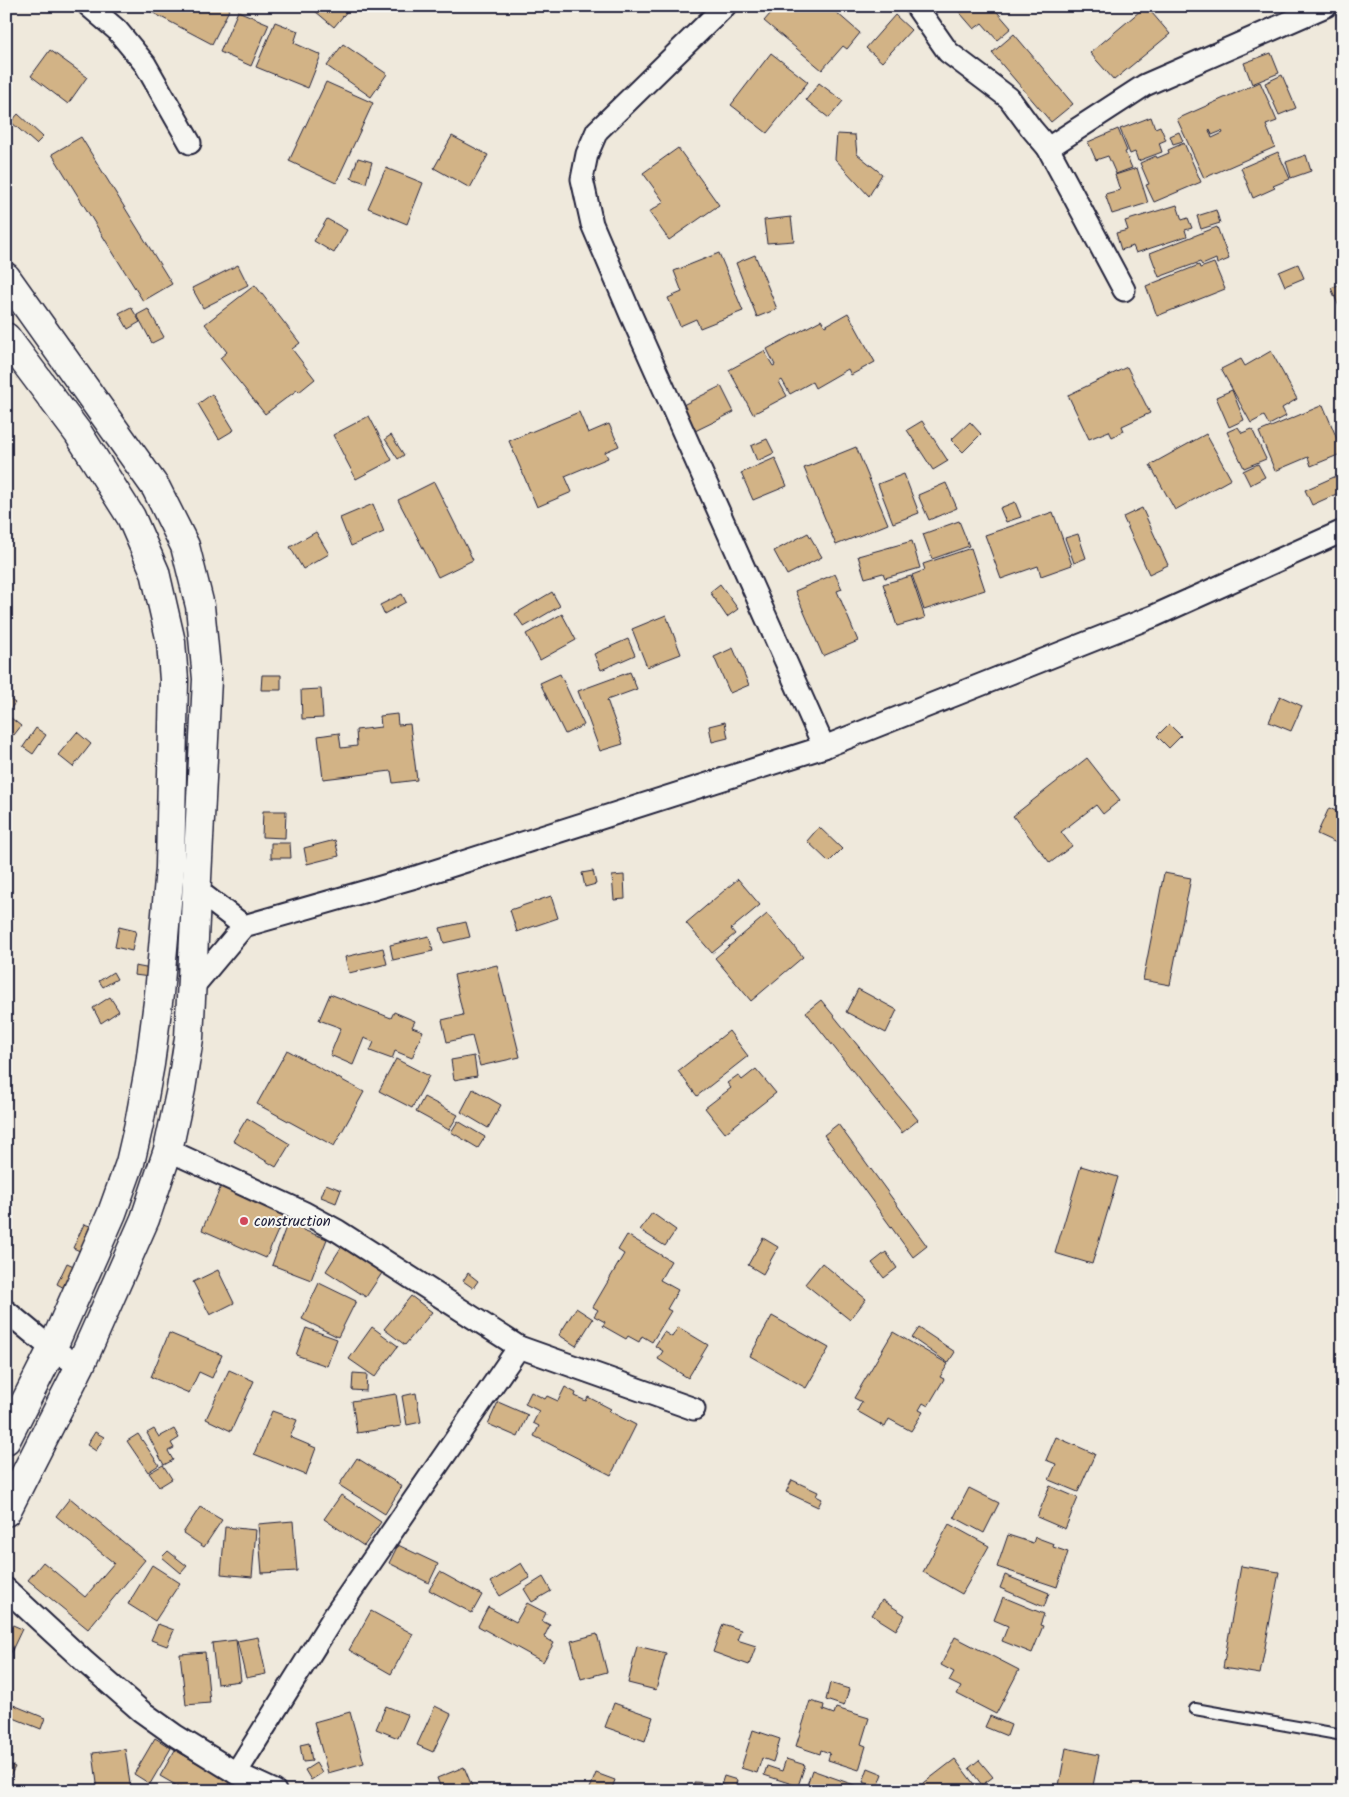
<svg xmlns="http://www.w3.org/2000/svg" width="1349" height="1797" font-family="Kalam,sans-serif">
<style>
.building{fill:#d2b386;stroke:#22223b;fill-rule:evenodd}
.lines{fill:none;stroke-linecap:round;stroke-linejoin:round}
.lane-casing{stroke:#22223b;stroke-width:14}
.street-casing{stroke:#22223b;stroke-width:25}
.secondary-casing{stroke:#22223b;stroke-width:31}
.lane{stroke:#f6f6f2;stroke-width:10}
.street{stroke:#f6f6f2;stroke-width:21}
.secondary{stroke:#f6f6f2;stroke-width:28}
.poi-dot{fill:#d1495b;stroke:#f6f6f2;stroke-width:2}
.labels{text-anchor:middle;stroke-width:4;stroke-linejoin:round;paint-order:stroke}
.poi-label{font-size:15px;fill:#22223b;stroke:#f6f6f2;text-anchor:start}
</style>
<rect width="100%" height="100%" fill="#efe9dc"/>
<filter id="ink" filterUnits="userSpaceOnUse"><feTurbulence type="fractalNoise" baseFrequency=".02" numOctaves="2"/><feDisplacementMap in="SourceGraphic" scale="10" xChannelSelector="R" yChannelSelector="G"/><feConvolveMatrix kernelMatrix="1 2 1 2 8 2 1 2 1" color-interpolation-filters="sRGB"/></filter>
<g filter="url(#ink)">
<g class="building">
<path d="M140,6h91l-19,38z"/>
<path d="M309,6h35l4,4 -14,17z"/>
<path d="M777,6h52l31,27 -13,16 -4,-3 -21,24 -58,-49z"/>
<path d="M954,6h38l19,22 -14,12 -15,-17 -8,6z"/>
<path d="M1146,6l24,28 -56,46 -24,-27z"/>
<path d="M238,11l31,13 -18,42 -31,-14z"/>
<path d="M895,15l16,15 -29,32 -16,-14z"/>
<path d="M275,22l23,9 -4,12 27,12 -13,33 -52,-21z"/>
<path d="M1014,34l59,70 -22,18 -59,-69z"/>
<path d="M343,44l44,30 -16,23 -44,-31z"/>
<path d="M50,50l37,27 -19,27 -37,-28z"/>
<path d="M771,53l37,29 -41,51 -36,-28z"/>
<path d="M1271,53l8,20 -27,11 -8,-21z"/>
<path d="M1282,75l14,33 -17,7 -14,-32z"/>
<path d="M326,82l47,21 -37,80 -47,-22z"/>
<path d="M1260,82l17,39 -11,4 9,22 -71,31 -27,-59zM1210,129l2,6 10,-4 1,2 -11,5 -3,-8z"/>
<path d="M819,83l24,18 -14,17 -23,-18z"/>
<path d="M18,114l25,23 -7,7 -25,-22z"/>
<path d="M1151,117l4,11 5,-2 6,14 -7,3 3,9 -24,9 -3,-9 -5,2 -10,-25z"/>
<path d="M1118,129l9,22 -2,1 7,16 -16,6 -8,-18 -12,4 -8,-18z"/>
<path d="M1179,132l4,9 -10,3 -3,-8z"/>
<path d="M837,134l18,1 2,19 25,20 -13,22 -34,-37z"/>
<path d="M452,136l36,19 -18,33 -36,-20z"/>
<path d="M81,137l91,147 -29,17 -91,-147z"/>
<path d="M1184,143l17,39 -47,20 -8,-17 3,-1 -9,-21 16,-7 1,2 12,-5 -1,-3z"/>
<path d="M678,148l41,57 -50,35 -20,-28 15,-10 -21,-29z"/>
<path d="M1278,152l12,27 -17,7 2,2 -22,10 -12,-30z"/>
<path d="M1306,155l5,16 -20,7 -5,-16z"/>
<path d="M358,158l14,4 -6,21 -15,-5z"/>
<path d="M386,168l37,15 -16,41 -39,-16z"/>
<path d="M1137,168l11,35 -36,11 -7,-20 15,-4 -5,-15z"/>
<path d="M1177,205l5,15 6,-2 4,10 -7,2 2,6 -51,17 -3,-7 -12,4 -5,-17 12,-3 -3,-9z"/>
<path d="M1216,210l4,13 -19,6 -4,-13z"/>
<path d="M791,217l3,24 -27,2 -3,-23z"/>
<path d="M327,219l20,11 -13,23 -20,-12z"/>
<path d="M1217,227l12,32 -12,5 -1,-5 -14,6 -2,-3 -41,15 -9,-24z"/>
<path d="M719,253l24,58 -43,17 -4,-9 -16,7 -12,-28 14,-6 -8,-21z"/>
<path d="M755,255l22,54 -20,8 -21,-54z"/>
<path d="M1214,263l11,26 -68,27 -11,-30 53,-21 1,3z"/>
<path d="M1298,264l6,14 -19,8 -6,-14z"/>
<path d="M238,265l10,20 -45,23 -11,-20z"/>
<path d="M1343,283v33l-12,-28z"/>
<path d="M255,285l45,58 -8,6 23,30 -16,13 -2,-2 -32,24 -45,-56 7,-6 -22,-28z"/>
<path d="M131,307l9,15 -12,7 -9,-16z"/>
<path d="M148,309l16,28 -12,6 -15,-28z"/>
<path d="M848,313l27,49 -24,13 -3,-6 -33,19 -3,-6 -22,12 -8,-14 -3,2 8,14 -34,18 -24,-44 35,-19 9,15 2,-1 -8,-16 54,-29 4,6z"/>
<path d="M1271,351l26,48 -15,9 4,8 -17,9 -5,-9 -13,7 -30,-54 20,-10 4,7z"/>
<path d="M1127,367l23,46 -28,13 2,5 -12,6 -3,-6 -20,8 -21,-44z"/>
<path d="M721,386l13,26 -41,20 -12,-26z"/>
<path d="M1232,390l12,30 -15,7 -13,-30z"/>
<path d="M212,394l22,36 -15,9 -21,-35z"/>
<path d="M1323,405l20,48 -32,13 -3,-9 -33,14 -16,-39z"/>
<path d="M579,412l9,21 21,-9 10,22 -14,6 3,6 -43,18 7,16 -35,15 -28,-66z"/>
<path d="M369,416l23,44 -36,19 -23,-44z"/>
<path d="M922,421l26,40 -15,9 -26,-40z"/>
<path d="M970,422l11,12 -18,18 -12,-12z"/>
<path d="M1238,427l4,6 10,-4 14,30 -22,9 -17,-36z"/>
<path d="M1206,434l25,45 -56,31 -25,-45z"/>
<path d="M391,435l13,20 -6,4 -13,-20z"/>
<path d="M767,439l7,14 -17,8 -6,-15z"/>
<path d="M856,447l32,77 -52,21 -32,-77z"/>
<path d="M775,458l12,28 -34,14 -12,-27z"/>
<path d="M1258,464l7,13 -15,8 -7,-14z"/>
<path d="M1343,473v18l-31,14 -7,-15z"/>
<path d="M904,474l15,39 -26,10 -15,-39z"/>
<path d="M434,482l39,78 -35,17 -40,-77z"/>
<path d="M946,483l11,25 -28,12 -11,-25z"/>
<path d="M1015,502l6,15 -15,5 -6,-14z"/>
<path d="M373,504l11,28 -33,14 -11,-28z"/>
<path d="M1142,508l26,57 -19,9 -26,-57z"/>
<path d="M1053,512l19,53 -31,11 -3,-10 -37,13 -16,-44z"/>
<path d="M959,521l10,25 -37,13 -9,-25z"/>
<path d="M316,532l13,22 -26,15 -13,-22z"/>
<path d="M808,533l14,24 -35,18 -13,-24z"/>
<path d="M1078,534l8,24 -12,5 -9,-25z"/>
<path d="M912,541l8,27 -35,10 -2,-5 -18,5 -7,-22z"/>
<path d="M971,548l14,42 -61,20 -12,-35 13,-5 -2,-6z"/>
<path d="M835,574l7,15 -5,2 21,50 -35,15 -28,-65z"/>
<path d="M911,576l14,42 -28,8 -14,-42z"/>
<path d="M720,584l18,25 -11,8 -17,-25z"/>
<path d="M552,592l8,14 -36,21 -9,-13z"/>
<path d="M402,594l4,8 -22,12 -4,-9z"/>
<path d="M562,614l14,26 -36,20 -14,-26z"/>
<path d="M666,615l15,39 -34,13 -15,-38z"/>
<path d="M628,639l7,16 -34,15 -7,-16z"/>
<path d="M733,648l16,37 -19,8 -16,-36z"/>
<path d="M630,672l7,17 -30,11 16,44 -23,7 -22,-60z"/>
<path d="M560,674l24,51 -19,9 -25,-51z"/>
<path d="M262,675h19v15h-20z"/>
<path d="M321,689l2,29 -21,1 -1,-29z"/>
<path d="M1280,696l22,10 -11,25 -22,-9z"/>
<path d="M8,698l7,5 -9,11v-13z"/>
<path d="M6,714l15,12 -7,9 -8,-6z"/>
<path d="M397,714l1,11 12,-1 7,56 -24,3 -2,-12 -68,8 -5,-43 21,-3 2,15 16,-2 -1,-16 25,-3 -1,-11z"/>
<path d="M725,722l3,16 -16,4 -3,-16z"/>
<path d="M1169,724l12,12 -12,12 -12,-12z"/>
<path d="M36,728l10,7 -13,19 -10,-7z"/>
<path d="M77,732l14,12 -18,23 -15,-12z"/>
<path d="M1087,758l33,42 -17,14 -7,-9 -35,27 11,14 -22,17 -37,-47z"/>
<path d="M1329,808l14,6v32l-26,-12z"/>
<path d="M263,811h23l-1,27 -23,-1z"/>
<path d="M819,827l23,22 -13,13 -22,-21z"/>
<path d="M335,840l4,16 -32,8 -3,-16z"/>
<path d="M271,843h19l1,15h-20z"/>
<path d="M593,871l3,13 -11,3 -3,-14z"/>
<path d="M1164,873l27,5 -21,107 -27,-5z"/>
<path d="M624,875l1,24 -11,1 -2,-24z"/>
<path d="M738,879l22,26 -29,24 4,5 -23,19 -26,-30z"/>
<path d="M551,896l7,22 -41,14 -7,-22z"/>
<path d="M767,914l36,43 -52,44 -36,-43z"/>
<path d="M466,922l4,15 -26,6 -4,-15z"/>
<path d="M119,927l17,4 -4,20 -17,-4z"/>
<path d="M429,936l4,15 -40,9 -3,-15z"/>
<path d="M383,948l4,16 -38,9 -4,-16z"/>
<path d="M497,965l23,92 -40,9 -8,-30 -25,6 -5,-22 21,-5 -9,-40z"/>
<path d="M135,966l16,3 -1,8 -16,-2z"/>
<path d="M113,972l4,7 -14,8 -4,-6z"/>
<path d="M858,989l39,21 -11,23 -40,-21z"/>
<path d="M330,994l61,24 3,-6 21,9 -3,6 11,4 -11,27 -17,-7 -3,8 -22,-8 4,-9 -10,-4 -11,27 -23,-10 11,-27 -22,-8z"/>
<path d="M110,997l9,14 -18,12 -8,-15z"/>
<path d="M821,1000l97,120 -16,13 -96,-121z"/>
<path d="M729,1031l19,25 -51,40 -19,-25z"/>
<path d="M287,1050l77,42 -30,54 -77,-42z"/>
<path d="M474,1056l3,20 -23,4 -3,-20z"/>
<path d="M396,1059l33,17 -17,32 -33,-17z"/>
<path d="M756,1069l20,24 -51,40 -20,-25 26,-20 -4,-5 11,-8 4,5z"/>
<path d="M473,1089l28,16 -13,23 -27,-16z"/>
<path d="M424,1097l34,18 -9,15 -33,-18z"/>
<path d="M247,1118l43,26 -14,23 -43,-26z"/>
<path d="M458,1121l27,16 -7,11 -27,-16z"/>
<path d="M838,1124l89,122 -14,11 -89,-122z"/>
<path d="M1081,1166l37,11 -26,87 -37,-11z"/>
<path d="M222,1184l64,28 -20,46 -64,-28z"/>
<path d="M326,1184l15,6 -5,13 -15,-6z"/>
<path d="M652,1213l24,17 -11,16 -25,-16z"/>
<path d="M84,1224l6,2 -10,25 -7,-3z"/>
<path d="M287,1224l40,15 -16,41 -39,-15z"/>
<path d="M627,1235l44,26 -11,19 18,10 -11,19 4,2 -19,31 -10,-6 -3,6 -11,-6 -2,3 -23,-13 2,-4 -11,-6 4,-6 -5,-3 31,-53 -6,-4z"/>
<path d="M763,1238l15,9 -15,27 -15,-9z"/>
<path d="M342,1246l40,27 -16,24 -40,-26z"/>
<path d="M886,1252l11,16 -13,10 -12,-15z"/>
<path d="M67,1263l9,4 -10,22 -9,-5z"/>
<path d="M822,1263l44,36 -16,21 -45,-36z"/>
<path d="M218,1270l16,33 -24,12 -17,-33z"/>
<path d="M468,1273l10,8 -5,7 -10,-7z"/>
<path d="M319,1283l37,18 -18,36 -36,-18z"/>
<path d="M411,1296l21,16 -27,33 -21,-16z"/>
<path d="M576,1308l17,11 -17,27 -17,-11z"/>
<path d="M772,1316l57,32 -23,40 -56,-32z"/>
<path d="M372,1327l26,19 -23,31 -26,-18z"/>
<path d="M678,1327l30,18 -20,33 -30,-19 5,-8 -8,-5 9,-14 8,5z"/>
<path d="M306,1328l31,11 -10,27 -31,-11z"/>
<path d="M919,1328l36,24 -7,11 -36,-25z"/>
<path d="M893,1332l55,32 -8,13 4,2 -16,27 -5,-3 -4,7 4,2 -12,19 -22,-12 -4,8 -28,-16 5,-9 -8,-4z"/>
<path d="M169,1333l53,22 -10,23 -13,-6 -10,21 -38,-16z"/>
<path d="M229,1370l25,11 -23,50 -25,-12z"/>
<path d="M353,1373l14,1 -1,17 -14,-1z"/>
<path d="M565,1387l11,6 -1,3 11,5 2,-4 23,12 -2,2 27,14 -25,50 -77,-39 5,-10 -6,-3 6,-12 -14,-7 6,-12 14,7 2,-3 11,5z"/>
<path d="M416,1393l5,29 -14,3 -5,-29z"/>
<path d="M396,1394l5,32 -44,7 -5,-32z"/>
<path d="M498,1402l30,13 -10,22 -30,-13z"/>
<path d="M272,1411l25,9 -7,17 26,11 -10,27 -52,-21z"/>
<path d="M154,1429l5,8 15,-8 5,9 -8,5 3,5 -6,3 5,9 -9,5 -17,-32z"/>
<path d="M95,1432l9,5 -8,14 -9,-6z"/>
<path d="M138,1434l21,31 -11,7 -21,-31z"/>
<path d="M1056,1437l39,17 -17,38 -29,-12 7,-16 -10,-4z"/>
<path d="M357,1458l45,28 -17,28 -46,-29z"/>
<path d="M163,1465l9,14 -13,8 -10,-14z"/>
<path d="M792,1480l26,12 -2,4 6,3 -4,8 -32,-15z"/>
<path d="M1050,1486l28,12 -13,31 -28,-12z"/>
<path d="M969,1488l30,15 -15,30 -30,-16z"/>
<path d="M341,1495l40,27 -17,24 -40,-27z"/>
<path d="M70,1498l75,62 -57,69 -60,-49 15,-18 42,35 29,-34 -58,-47z"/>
<path d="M200,1507l22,13 -18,27 -21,-14z"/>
<path d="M293,1521l4,50 -35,2 -4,-49z"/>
<path d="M949,1524l40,22 -27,48 -39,-22z"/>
<path d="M225,1527l31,3 -4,47 -31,-3z"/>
<path d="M1008,1535l25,8 2,-6 19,7 -1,3 15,5 -11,35 -60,-20z"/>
<path d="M398,1545l40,19 -9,19 -40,-20z"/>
<path d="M168,1551l19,15 -6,7 -19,-16z"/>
<path d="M521,1563l9,15 -30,18 -9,-14z"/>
<path d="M152,1565l28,18 -25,38 -27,-17z"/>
<path d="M1241,1566l38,6 -19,102 -37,-6z"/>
<path d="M440,1572l42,23 -10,18 -43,-23z"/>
<path d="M1005,1575l44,18 -5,14 -44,-19z"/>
<path d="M543,1577l8,14 -19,11 -8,-13z"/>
<path d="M1003,1597l41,17 -4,11 3,1 -11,27 -30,-12 6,-15 -14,-6z"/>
<path d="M882,1600l23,15 -9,15 -24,-15z"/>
<path d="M527,1603l19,10 -4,8 8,4 -6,12 10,6 -11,19 -65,-36 10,-19 28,15z"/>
<path d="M371,1611l42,23 -22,40 -42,-24z"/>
<path d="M6,1622l16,7 -16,34z"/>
<path d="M158,1624l16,6 -7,16 -16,-6z"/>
<path d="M723,1624l18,6 -4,10 19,6 -7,19 -36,-13z"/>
<path d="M597,1634l10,38 -26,7 -10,-38z"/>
<path d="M258,1637l8,37 -20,4 -9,-37z"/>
<path d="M955,1637l64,33 -23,44 -39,-20 4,-7 -12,-6 5,-9 -13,-7z"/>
<path d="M236,1640l5,41 -24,3 -5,-41z"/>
<path d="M637,1646l29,7 -10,37 -28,-7z"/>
<path d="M205,1652l5,51 -24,2 -6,-51z"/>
<path d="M830,1683l19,6 -5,17 -18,-6z"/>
<path d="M810,1701l14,4 -1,5 11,4 2,-6 33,10 -8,26 5,2 -7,24 -31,-10 2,-7 -9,-3 -1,4 -24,-8z"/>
<path d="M6,1702l39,16 -4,11 -35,-14z"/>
<path d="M614,1703l39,14 -8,24 -40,-14z"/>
<path d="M386,1706l22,9 -10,23 -22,-9z"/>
<path d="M435,1706l16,8 -18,38 -16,-7z"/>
<path d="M350,1712l14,51 -36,10 -14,-51z"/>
<path d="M990,1716l21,9 -4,11 -22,-9z"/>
<path d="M753,1730l27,9 -7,23 -11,-4 -5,15 -16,-5z"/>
<path d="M155,1738l16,10 -21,36 -16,-10z"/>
<path d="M309,1743l3,18 -9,1 -3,-17z"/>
<path d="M1066,1748l33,7 -7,36h-34z"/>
<path d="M125,1749l6,42h-33l-5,-38z"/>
<path d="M175,1750l55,32 -5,9h-39l-26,-15z"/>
<path d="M786,1759l19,6 -7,21 -34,-11 3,-9 15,5z"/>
<path d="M955,1759l24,32h-56l-3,-5z"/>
<path d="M979,1760l14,17 -11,8 -13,-17z"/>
<path d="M6,1762l9,5 -9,16z"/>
<path d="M316,1763l6,10 -11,7 -6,-10z"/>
<path d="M464,1767l10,24h-32l-5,-13z"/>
<path d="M868,1768l15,6 -5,13 -15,-5z"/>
<path d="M812,1770l45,16 -2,5h-50z"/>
<path d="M596,1773l19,7 -4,11h-22z"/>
<path d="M724,1776l13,4 -2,8 -14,-3z"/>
<path d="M694,1782l25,2v7h-25z"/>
<path d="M775,1785l16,6h-18z"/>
</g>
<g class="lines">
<g class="lane-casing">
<path id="lane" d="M1195,1709l148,26"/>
</g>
<g class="street-casing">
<g id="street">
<path d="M89,6l28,24 28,34 45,79"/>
<path d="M725,6l-128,125 -10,23 -5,25 10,45 39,91 193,432"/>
<path d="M916,6l32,46 61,46 22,30 17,20 97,-63 181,-79"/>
<path d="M1048,148l76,142"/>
<path d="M197,890l47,36"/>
<path d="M192,988l52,-62 175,-50 405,-129 330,-131 189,-85"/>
<path d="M168,1150l135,62 35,19 181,116 175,62"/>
<path d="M6,1311l46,38 28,17"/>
<path d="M6,1589l79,73 56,49 35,25 60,37 39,18"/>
<path d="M236,1773l100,-160 183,-266"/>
</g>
</g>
<g class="secondary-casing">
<g id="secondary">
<path d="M6,277l150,211 29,58 15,60 7,73 -18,359 -8,51 -13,61 -23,69 -65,147 -74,146"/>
<path d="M6,337l72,96 53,84 24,55 16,70 3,38 -4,188 -11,126 -9,70 -11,60 -9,39 -18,50 -60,136 -46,91"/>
</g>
</g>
<use href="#lane" class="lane"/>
<use href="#street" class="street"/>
<use href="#secondary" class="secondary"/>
</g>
</g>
<circle class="poi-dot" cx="244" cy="1221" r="5"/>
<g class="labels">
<g class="poi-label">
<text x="254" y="1226">construction</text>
</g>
</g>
<rect width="1349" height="1797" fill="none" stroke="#f6f6f2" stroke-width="25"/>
<rect x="12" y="12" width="1324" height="1772" fill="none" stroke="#22223b" stroke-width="2" filter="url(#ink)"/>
</svg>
